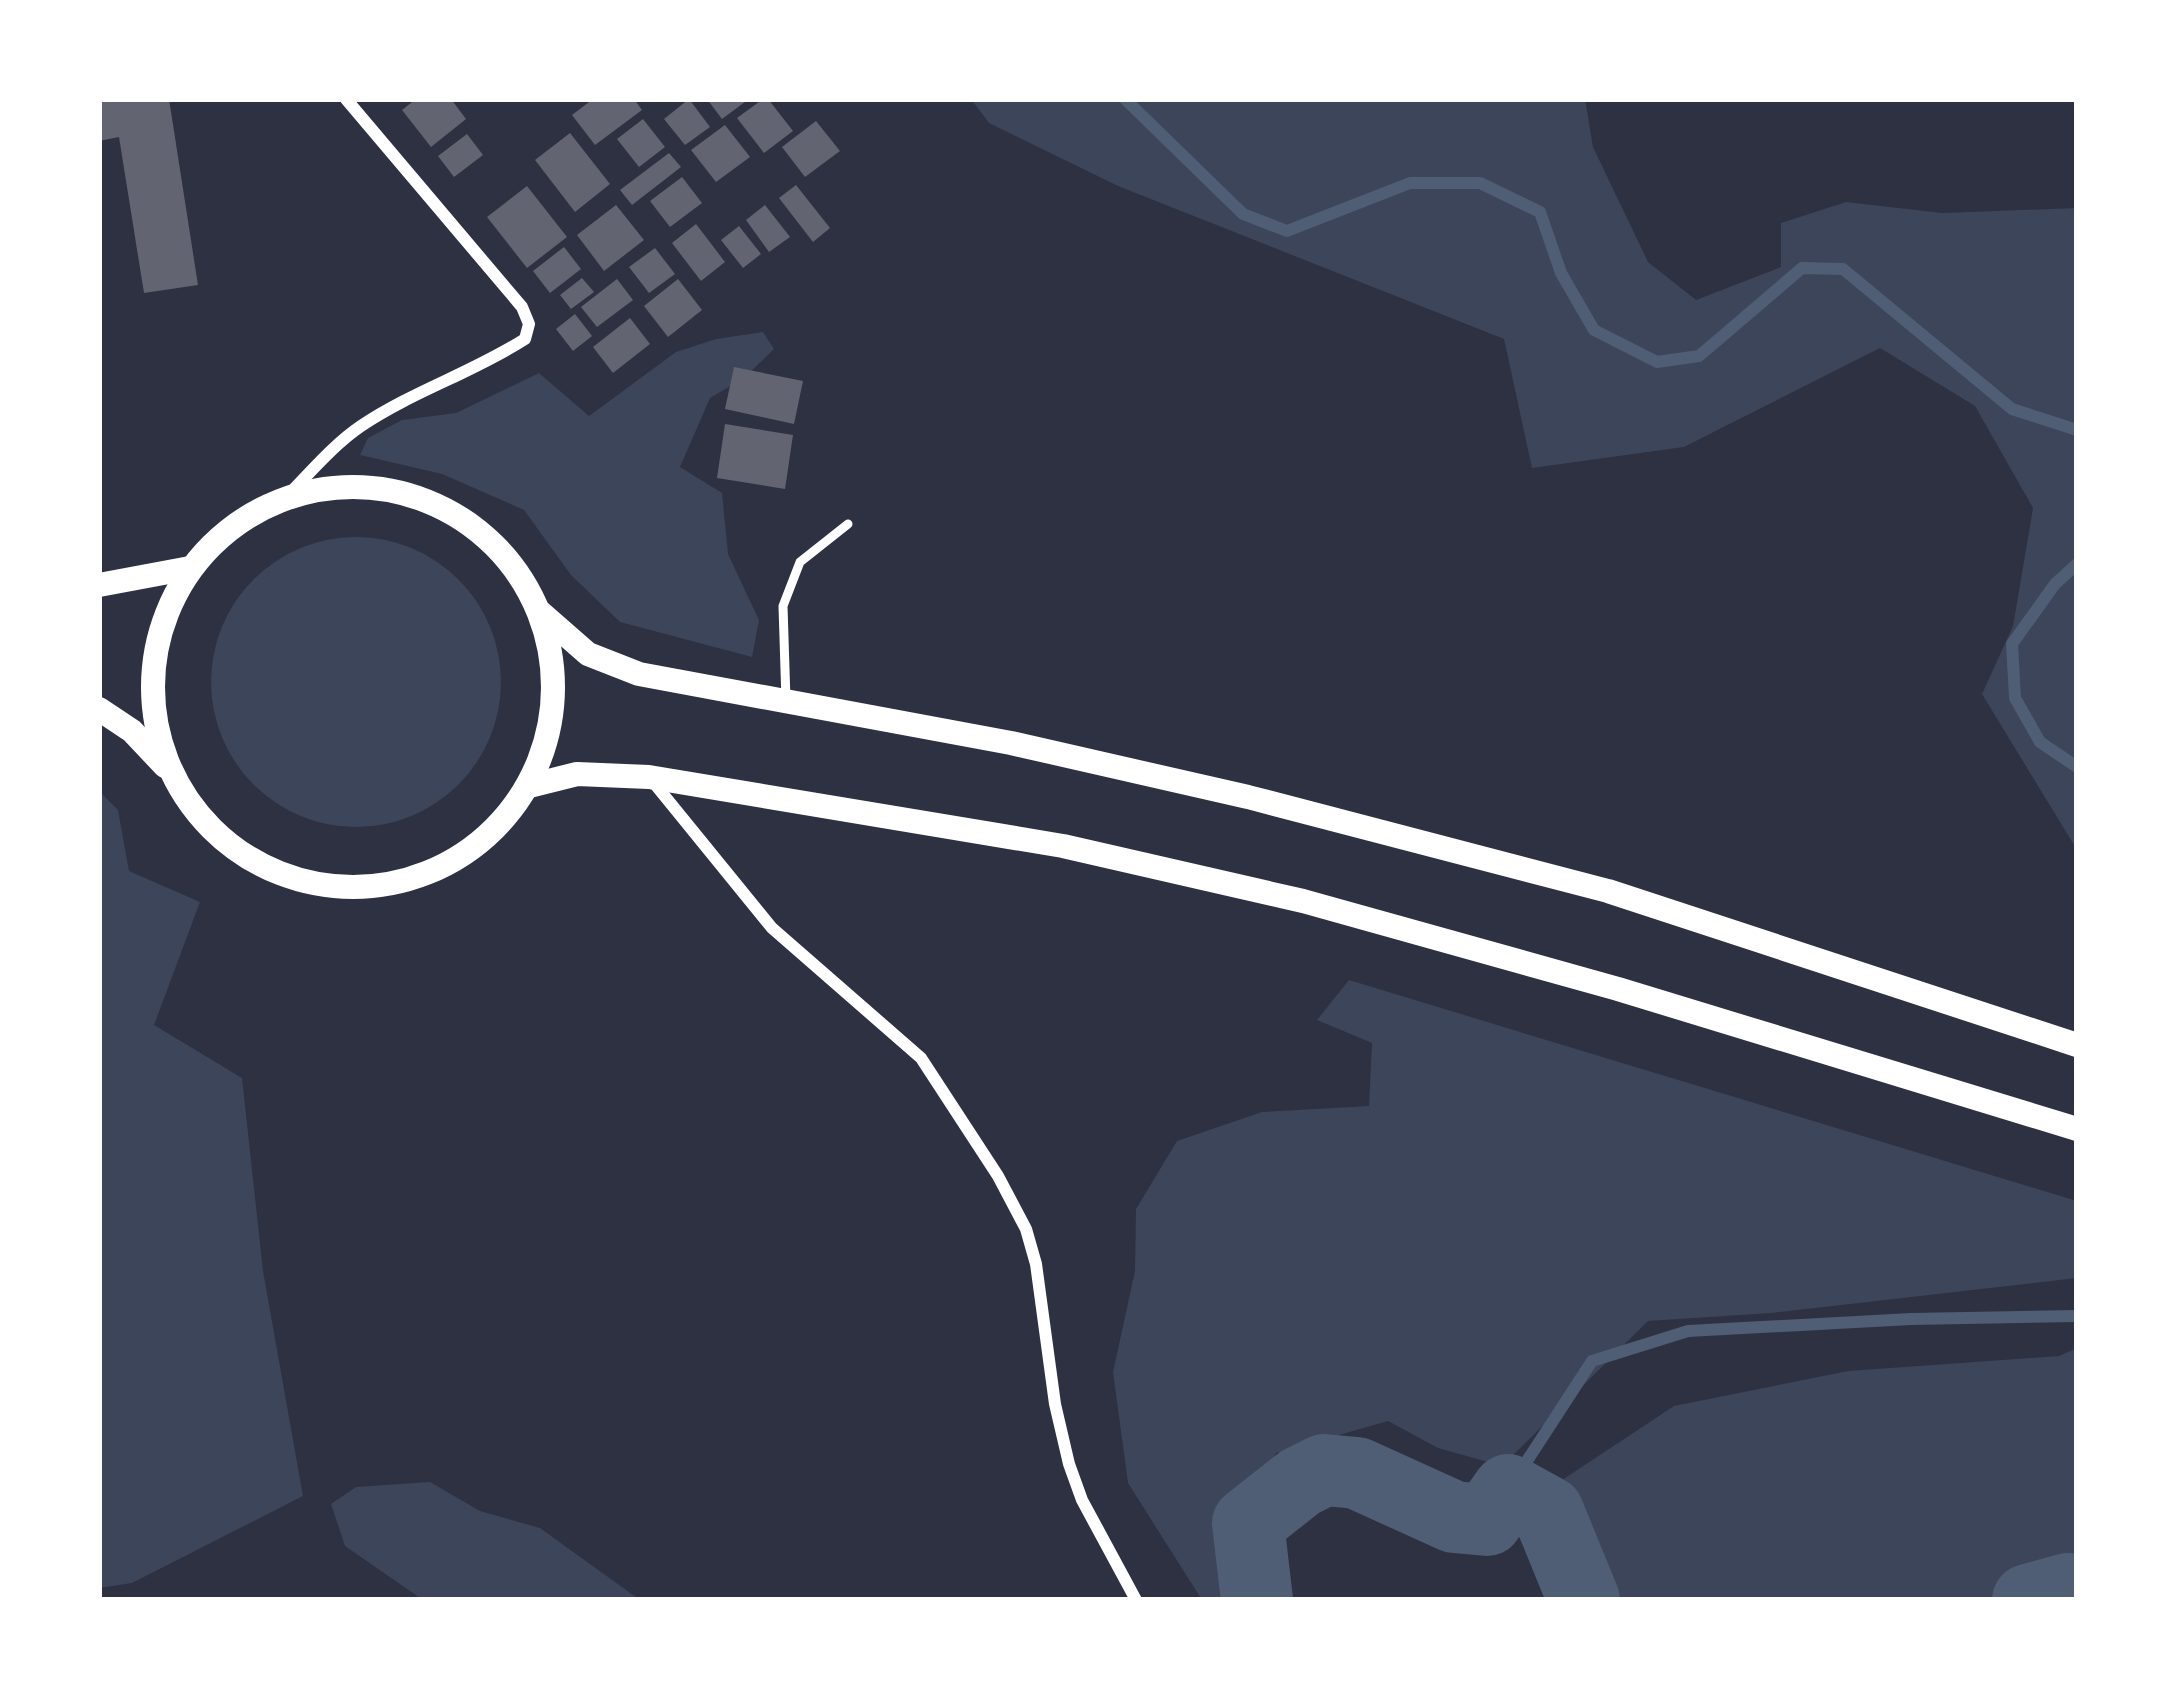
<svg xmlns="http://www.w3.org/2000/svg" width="2176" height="1699" font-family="Quicksand,sans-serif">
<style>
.green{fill:#3c4559}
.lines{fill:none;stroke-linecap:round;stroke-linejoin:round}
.stream{stroke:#4f5d75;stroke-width:12}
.river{stroke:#4f5d75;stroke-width:72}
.building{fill:#626471}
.service{stroke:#fff;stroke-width:9}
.minor{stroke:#fff;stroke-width:12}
.secondary{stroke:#fff;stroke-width:24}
</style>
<rect width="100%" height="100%" fill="#2d3142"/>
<g class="green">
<path d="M971,99h614l8,48 55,115 48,38 85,-33v-44l65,-21 96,11 135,-5v642l-95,-156 31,-68 20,-118 -58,-102 -95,-58 -196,99 -152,21 -28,-129 -386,-153 -129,-63z"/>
<path d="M763,332l11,17 -30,29 -34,20 -30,69 42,26 6,61 31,66 -7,37 -132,-35 -49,-47 -47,-65 -82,-36 -82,-19 8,-17 34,-18 54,-7 83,-40 50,43 87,-64 40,-13z"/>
<circle cx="356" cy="682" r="145"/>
<path d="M99,791l19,19 11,61 71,31 -46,123 88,53 21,193 40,225 -171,87 -33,5z"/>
<path d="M1349,980l728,221v77l-306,35 -123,8 -146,145 -64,-18 -50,-27 -112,32 -44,92 5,55h-35l-74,-117 -15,-111 22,-101 1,-62 41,-68 85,-29 107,-6 3,-63 -55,-23z"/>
<path d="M2077,1348v239l-47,13h-442l-32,-116 118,-78 174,-35 211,-15z"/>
<path d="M430,1482l50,29 60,17 100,72h-217l-78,-54 -14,-42 25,-17z"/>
</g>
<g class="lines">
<g class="stream">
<path d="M1125,99l118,115 44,17 123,-48h70l60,29 21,61 33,57 63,32 42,-6 103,-88 41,1 169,140 65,21"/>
<path d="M2077,564l-22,20 -43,60 3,54 25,44 37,25"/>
<path d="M1508,1490l84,-129 96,-30 223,-12 166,-3"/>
</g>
<g class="river">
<path d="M1257,1600l-9,-77 52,-41 24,-12 33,3 97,44 33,3 21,-30 40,22 36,88"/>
<path d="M2028,1600l40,-11 9,5"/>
</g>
</g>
<g class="building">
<path d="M99,99h70l29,186 -54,8 -25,-156 -20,4z"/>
<path d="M416,99h35l15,20 -35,28 -29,-37z"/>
<path d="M593,99h41l8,11 -47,35 -23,-30z"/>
<path d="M689,99l21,28 -25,18 -21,-26z"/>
<path d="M707,99h42l-27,20z"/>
<path d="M763,99h5l25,32 -29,22 -27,-35z"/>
<path d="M643,119l22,28 -26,20 -22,-28z"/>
<path d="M816,121l24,30 -35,26 -23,-30z"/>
<path d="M725,125l25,32 -34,25 -25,-32z"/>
<path d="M570,133l40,51 -35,28 -40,-52z"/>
<path d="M467,134l16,21 -29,22 -16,-21z"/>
<path d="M669,153l12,14 -49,38 -12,-15z"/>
<path d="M682,177l20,26 -32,24 -20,-26z"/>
<path d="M796,185l34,43 -17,14 -34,-44z"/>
<path d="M527,186l40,51 -40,31 -40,-51z"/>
<path d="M616,205l28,35 -40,31 -27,-36z"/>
<path d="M765,205l25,32 -21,15 -23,-32z"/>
<path d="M696,224l29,38 -24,19 -29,-38z"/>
<path d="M739,226l22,28 -18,14 -22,-28z"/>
<path d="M564,247l17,22 -31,24 -17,-22z"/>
<path d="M655,248l20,26 -26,19 -20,-26z"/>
<path d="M582,278l12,14 -23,17 -11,-14z"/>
<path d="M617,279l16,21 -36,27 -16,-20z"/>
<path d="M678,279l24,31 -34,27 -24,-31z"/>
<path d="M575,314l17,22 -19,15 -17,-22z"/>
<path d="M630,318l20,26 -37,29 -20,-26z"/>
<path d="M734,367l69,14 -9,43 -69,-15z"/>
<path d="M725,424l68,11 -8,54 -68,-11z"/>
</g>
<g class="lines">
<path class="service" d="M786,701l-3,-95 17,-44 48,-38"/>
<g class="minor">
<path d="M286,497c24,-24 47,-52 75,-71 52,-35 111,-53 164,-87l4,-15 -7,-17 -176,-208"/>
<path d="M654,783l118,145 149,130 77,118 28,53 10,35 19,140 14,60 13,36 54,100"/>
</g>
<g class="secondary">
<circle cx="353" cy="687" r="200"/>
<path d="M99,585l91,-17"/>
<path d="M540,612l48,42 51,20 372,69 237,54 360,94 469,154"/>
<path d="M99,709l33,22 33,35"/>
<path d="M529,786l48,-12 72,3 414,69 240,55 315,88 459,140"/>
</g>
</g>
<rect width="2176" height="1699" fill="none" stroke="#ffffff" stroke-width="204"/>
</svg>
